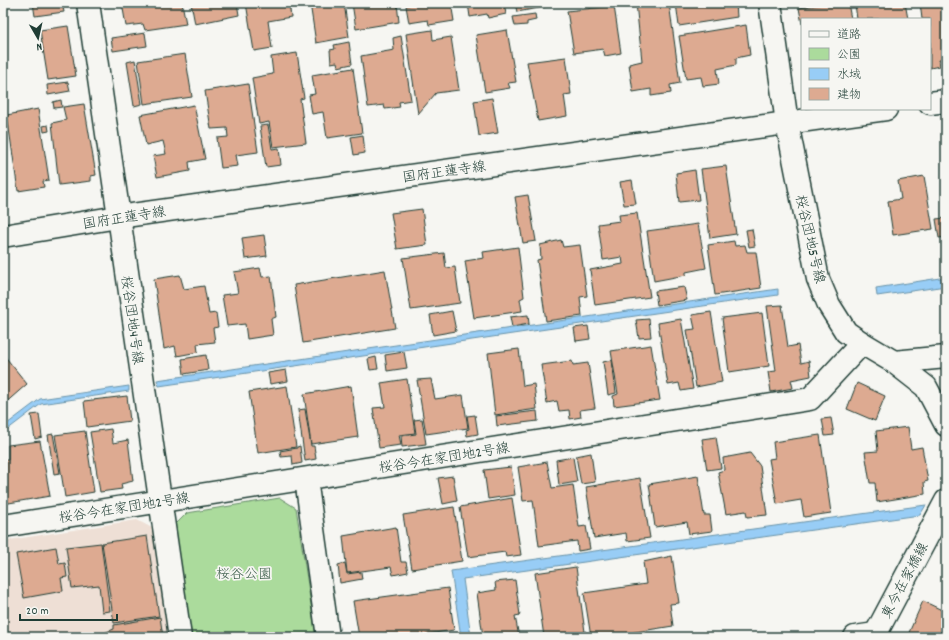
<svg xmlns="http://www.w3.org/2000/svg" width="949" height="640" font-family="Dekko,'Klee One',sans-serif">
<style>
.built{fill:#eedfd5}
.green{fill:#abdb9c;stroke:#658c68}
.water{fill:#98cdf6;stroke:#6893a8}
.building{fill:#ddaa91;stroke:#1f3d34}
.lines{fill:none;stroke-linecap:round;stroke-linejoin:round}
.minor-casing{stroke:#1f3d34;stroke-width:25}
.tertiary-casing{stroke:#1f3d34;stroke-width:25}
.secondary-casing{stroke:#1f3d34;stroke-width:25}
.minor{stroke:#f6f6f2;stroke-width:22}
.tertiary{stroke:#f6f6f2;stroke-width:22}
.secondary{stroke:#f6f6f2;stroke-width:22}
.labels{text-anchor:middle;stroke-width:3.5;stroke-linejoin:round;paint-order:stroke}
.street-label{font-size:14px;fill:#1f3d34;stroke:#f6f6f2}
.park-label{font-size:14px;fill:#3b5d49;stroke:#f6f6f2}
</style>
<rect width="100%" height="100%" fill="#f6f6f2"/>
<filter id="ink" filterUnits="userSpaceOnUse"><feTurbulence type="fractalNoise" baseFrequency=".025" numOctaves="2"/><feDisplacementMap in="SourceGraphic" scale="8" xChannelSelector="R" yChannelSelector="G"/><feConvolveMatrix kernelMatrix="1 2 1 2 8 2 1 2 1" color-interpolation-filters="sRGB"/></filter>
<g filter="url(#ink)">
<path class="built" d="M137,520l17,9 16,108h-167v-96z"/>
<path class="green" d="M280,498l16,10 20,129h-124l-18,-111 13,-13z"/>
<g class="water">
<path d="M946,277v9l-69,10 -1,-8z"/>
<path d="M778,289v6l-619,91 -2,-6z"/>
<path d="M129,386v5l-88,13 -38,29v-6l37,-28z"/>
<path d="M926,505l-6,10 -457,64 8,58h-10l-10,-66z"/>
</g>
<g class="building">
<path d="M33,3h29l2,9 -29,4z"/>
<path d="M122,3h60l4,21 -41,6 -2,-6 -17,2z"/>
<path d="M191,3h46l2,12 -44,9z"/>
<path d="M246,3h43l2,14 -23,4 4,27 -18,3z"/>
<path d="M310,3h34l5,34 -33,6z"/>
<path d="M352,3h45l2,19 -43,7z"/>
<path d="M412,3h39l3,18 -25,4 -1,-5 -19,3 -3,-17 6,-2z"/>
<path d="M468,3h36l2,11 -18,4 -1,-4 -17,3z"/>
<path d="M515,3h46v1l-44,8z"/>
<path d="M636,3h33l11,80 -10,2 1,8 -20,3v-7l-18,3 -4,-28 13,-3z"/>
<path d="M676,3h60l1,14 -58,9z"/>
<path d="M823,3h25l3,16h-49v5l-3,-16 25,-4z"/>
<path d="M861,3h44l3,16h-51l-2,-15z"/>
<path d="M920,3h26v56l-7,1 1,6 -10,2v-49h-8z"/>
<path d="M614,6l7,47 -16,3 -2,-7 -29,4 -7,-42z"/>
<path d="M535,14l1,6 -9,2v3l-12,1 -2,-9z"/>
<path d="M746,25l4,30 -14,3v7l-19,4 2,15 -16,2 -2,-9 -15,2 -7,-43z"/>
<path d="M68,26l8,50 -28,4 -8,-50z"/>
<path d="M432,30l1,10 18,-3 8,53 -23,3 -18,21 -12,-80z"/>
<path d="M507,30l9,52 -8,1 2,5 -25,4 -9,-57z"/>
<path d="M145,33l2,13 -34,5 -2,-13z"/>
<path d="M401,36l10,64 -12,2 1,5 -15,2 -1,-4 -16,2 -7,-51 33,-6 -1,-12z"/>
<path d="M349,42l3,22 -14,3 -1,-5 -6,1 -1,-13 5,-1 -1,-4z"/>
<path d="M297,53l7,45 -4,1 6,44 -33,4 -4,-25 -10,2 -7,-46 21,-4 -2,-17z"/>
<path d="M185,54l7,43 -48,7 -6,-43z"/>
<path d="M566,57l5,37 -7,1 3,21 -29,5 -11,-59z"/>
<path d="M135,60l7,44 -8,2 -7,-44z"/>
<path d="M353,68l9,65 -35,5 -4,-26 -11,2 -3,-19 6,-1 -3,-19z"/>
<path d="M68,82l2,9 -22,4 -1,-10z"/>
<path d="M248,84l10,68 -22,3 2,11 -17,2 -4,-30 11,-1 -1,-9 -16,1 -6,-38z"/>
<path d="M492,98l6,35 -19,3 -5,-35z"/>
<path d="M61,100l1,7 -8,1 -1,-6z"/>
<path d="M84,104l12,71 -5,1v5l-32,4 -7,-62 14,-3 -3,-13z"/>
<path d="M194,105l11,54 -16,3 1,9 -33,6 -4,-21 13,-2 -3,-13 -17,4 -6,-30z"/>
<path d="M38,109l11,71 -6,1 1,6 -26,4 -11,-76z"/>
<path d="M48,125l1,6 -5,1 -1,-6z"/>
<path d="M268,125l4,24 7,-1 2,17 -15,2 -6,-41z"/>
<path d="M363,135l2,18 -11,2 -3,-18z"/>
<path d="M726,166l10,68 -26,4 -9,-69z"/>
<path d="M695,170l4,30 -20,2 -3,-29z"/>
<path d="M924,176l9,53 -40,6 -5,-34 13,-2 -3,-18z"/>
<path d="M632,180l4,24 -12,1 -4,-23z"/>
<path d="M528,195l8,46 -13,2 -8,-46z"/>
<path d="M422,209l5,36 -30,4 -6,-36z"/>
<path d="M637,213l13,84 -55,8 -5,-35 33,-6 -1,-7 -19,3 -5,-36 22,-3 -1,-6z"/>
<path d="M946,218v19l-7,1 -3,-19z"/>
<path d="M698,224l8,44 -20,4v3l-32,6 -7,-50z"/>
<path d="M752,229l3,17 -6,1 -3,-17z"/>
<path d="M264,235l3,21 -22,3 -3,-21z"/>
<path d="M561,240l2,7 17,-2 7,51 -7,1 2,19 -36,5 -9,-61 4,-1 -1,-14z"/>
<path d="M734,241l1,5 10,-1 2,7h9l5,36 -46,7 -7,-50z"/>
<path d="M518,247l6,50 -4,2 2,12 -48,7 -9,-57 19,-3 -1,-6z"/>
<path d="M444,253l2,15 9,-1 5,36 -49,7 -8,-52z"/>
<path d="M260,268l2,9 9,-1 5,41 -5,2 2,16 -26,4 -2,-15 -18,2 -5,-31 16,-2 -4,-21z"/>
<path d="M385,270l10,58 -92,15 -9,-58z"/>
<path d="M180,275l4,14 20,-3 5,28 7,-1 2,14 -5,1 2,14 -18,2 1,8 -21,4 -2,-10 -11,3 -10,-70z"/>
<path d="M684,287l3,13 -30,5 -2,-14z"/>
<path d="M782,305l6,42 10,-2 3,18 8,-2 2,15 -20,4 2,8 -22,4 -3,-20 8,-1 -9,-65z"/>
<path d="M452,311l4,20 -23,4 -3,-20z"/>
<path d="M711,312l11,70 -26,5 -9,-57 8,-1 -3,-14z"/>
<path d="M762,313l7,53 -40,6 -7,-54z"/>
<path d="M528,315l1,9 -17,3 -2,-10z"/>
<path d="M649,319l2,18 -12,1 -3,-18z"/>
<path d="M681,319l12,70 -12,2 -2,-8 -11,2 -10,-62z"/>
<path d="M588,326l2,13 -14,2 -2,-13z"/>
<path d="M651,345l9,55 -46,6 -1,-10 5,-2 -7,-43z"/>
<path d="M519,349l4,37 11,-2 3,25 -42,6 -7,-62z"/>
<path d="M404,352l3,16 -20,3 -2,-16z"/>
<path d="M3,354l24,30 -24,21z"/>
<path d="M206,355l2,15 -24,4 -2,-15z"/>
<path d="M376,357l2,12 -8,1 -2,-11z"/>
<path d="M612,360l4,33 -8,2 -5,-33z"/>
<path d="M572,361l1,4 15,-2 7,45 -15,2 1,7 -11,2 -1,-9 -10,1 -2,-10 -10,2 -6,-38z"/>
<path d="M286,370l2,11 -18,3 -2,-11z"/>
<path d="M407,379l8,54 -16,2 2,10 -22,3 -6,-40 12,-1 -4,-24z"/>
<path d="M431,379l4,20 28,-4 5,33 -42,6 -9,-54z"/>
<path d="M857,383l28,13 -10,25 -28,-12z"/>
<path d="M287,386l9,61 -38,6 -9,-61z"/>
<path d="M351,386l7,51 -47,7 -7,-50z"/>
<path d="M127,396l3,25 -43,6 -3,-26z"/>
<path d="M305,409l6,37h3l2,13 -11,2 -7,-51z"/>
<path d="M537,411l1,10 -41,5 -1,-10z"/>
<path d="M39,414l3,23 -7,2 -4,-24z"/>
<path d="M475,415l3,19 -11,2 -1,-6 3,-1 -2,-13z"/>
<path d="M831,418l3,17 -9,1 -3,-17z"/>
<path d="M422,419l4,25 -24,3 -1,-11 15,-2 -2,-14z"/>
<path d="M908,427l3,22 11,-2 6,34 -4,1 1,12 -48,8 -2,-19h-5l-5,-31 13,-1 -2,-20z"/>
<path d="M111,429l2,14 15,-3 5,41 -12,3 1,5 -22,3 -10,-60z"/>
<path d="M85,431l9,61 -29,5 -10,-62z"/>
<path d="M53,434l7,39 -6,1 -6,-39z"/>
<path d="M820,435l11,78 -27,4 -3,-17 -24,4 -8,-45 6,-1 -2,-16z"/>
<path d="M716,437l5,31 -14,2 -5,-31z"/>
<path d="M40,441l10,55 -47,8v-44h5v-15z"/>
<path d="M300,446l2,17 -9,2 -1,-9 -11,1 -1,-6 17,-3v-1z"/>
<path d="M591,453l4,29 -14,2 -5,-28z"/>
<path d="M750,453l10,13 7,49 -20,2 -1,-6 -20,3 -8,-42 6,-2 -1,-12z"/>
<path d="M573,457l4,25 -18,3 -3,-25z"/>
<path d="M547,462l5,26 21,-3 6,42 7,-1 4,23 -12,2 -1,-10 -38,5 -6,-46 -10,1 -5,-34z"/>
<path d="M511,467l4,28 -27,4 -4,-29z"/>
<path d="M453,476l4,25 -14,3 -5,-26z"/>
<path d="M698,476l6,39h6l2,16 -23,3 -2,-12 -32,5 -6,-43z"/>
<path d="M640,478l10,60 -23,3 -1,-8 -32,5 -8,-51z"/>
<path d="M512,498l9,57 -15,2 -1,-5 -37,5 -8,-50z"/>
<path d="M454,507l8,54 -50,8 -9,-54z"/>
<path d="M396,527l5,35h5l2,10 -15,3 -2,-8 -44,6 -4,-37z"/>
<path d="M147,536l12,80 -45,7 -12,-80z"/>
<path d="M101,543l9,68 -8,1 -3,-27 -27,3 -6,-41z"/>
<path d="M56,547l3,17 6,-1 2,14 -6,1 2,13 -39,7 -8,-44z"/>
<path d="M672,556l7,47 -9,1 3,22 -69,11h-13l-7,-44 62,-9 -3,-22z"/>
<path d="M345,563l2,11 14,-2 1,7 -22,4 -2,-18z"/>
<path d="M576,567l9,65 -41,5 -9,-64z"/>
<path d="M515,580l5,35 -5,1 4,21h-36l-6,-44 19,-3 -1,-8z"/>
<path d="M448,588l6,42 -46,7h-49l-6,-36z"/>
<path d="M923,601l23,11v25h-39z"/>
<path d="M160,617l3,20h-69l20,-8v-4z"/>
</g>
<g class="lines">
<g class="minor-casing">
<g id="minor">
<path d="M88,3l92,634"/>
<path d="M894,362l52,-5"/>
<path d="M306,479l22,158"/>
<path d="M3,526l807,-127 52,-56"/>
<path d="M855,637l20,-3"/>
</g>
</g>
<g class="tertiary-casing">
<g id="tertiary">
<path d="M770,3l17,120 31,156 11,26 17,27 16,11 32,19 32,25 20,38"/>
<path d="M874,637l72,-136"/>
</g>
</g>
<g class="secondary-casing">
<g id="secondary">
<path d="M930,103l16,-2"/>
<path d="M3,236l115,-19 768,-108"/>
</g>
</g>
<use href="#minor" class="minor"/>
<use href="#tertiary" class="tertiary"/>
<use href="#secondary" class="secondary"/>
</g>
</g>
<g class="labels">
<g class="street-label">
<text transform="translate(444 171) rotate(-8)" y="5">国府正蓮寺線</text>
<text transform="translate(124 217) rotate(-9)" y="5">国府正蓮寺線</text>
<text transform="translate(811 239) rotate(77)" y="5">桜谷団地5号線</text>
<text transform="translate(133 320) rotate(82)" y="5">桜谷団地4号線</text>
<text transform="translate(444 457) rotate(-9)" y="5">桜谷今在家団地2号線</text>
<text transform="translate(124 507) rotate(-9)" y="5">桜谷今在家団地2号線</text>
<text transform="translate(904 580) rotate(-62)" y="5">東今在家橋線</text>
</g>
<g class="park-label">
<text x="244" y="578">桜谷公園</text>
</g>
</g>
<rect width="949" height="640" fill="none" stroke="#f6f6f2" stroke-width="16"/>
<rect x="8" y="8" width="933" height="624" fill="none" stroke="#1f3d34" stroke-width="1.5" filter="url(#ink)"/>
<rect x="801" y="18" width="130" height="92" fill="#f6f6f2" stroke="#a0aca6"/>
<rect x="809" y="31" width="20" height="6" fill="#f6f6f2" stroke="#a0aca6"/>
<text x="837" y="38" font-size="12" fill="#1f3d34">道路</text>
<rect x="809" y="48" width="20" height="12" fill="#abdb9c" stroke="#a0aca6"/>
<text x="837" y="58" font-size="12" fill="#1f3d34">公園</text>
<rect x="809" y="68" width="20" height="12" fill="#98cdf6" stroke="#a0aca6"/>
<text x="837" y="78" font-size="12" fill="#1f3d34">水域</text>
<rect x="809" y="88" width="20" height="12" fill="#ddaa91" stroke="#a0aca6"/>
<text x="837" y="98" font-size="12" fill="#1f3d34">建物</text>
<g transform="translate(38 38) rotate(171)" stroke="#f6f6f2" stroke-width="3" paint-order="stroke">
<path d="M0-3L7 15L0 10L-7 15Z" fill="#1f3d34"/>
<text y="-6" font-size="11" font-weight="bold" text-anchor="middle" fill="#1f3d34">N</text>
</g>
<path d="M20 614v6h97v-6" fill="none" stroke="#1f3d34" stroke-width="2"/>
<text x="26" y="614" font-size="12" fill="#1f3d34" stroke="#f6f6f2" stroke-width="3" paint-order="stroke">20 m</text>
</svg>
